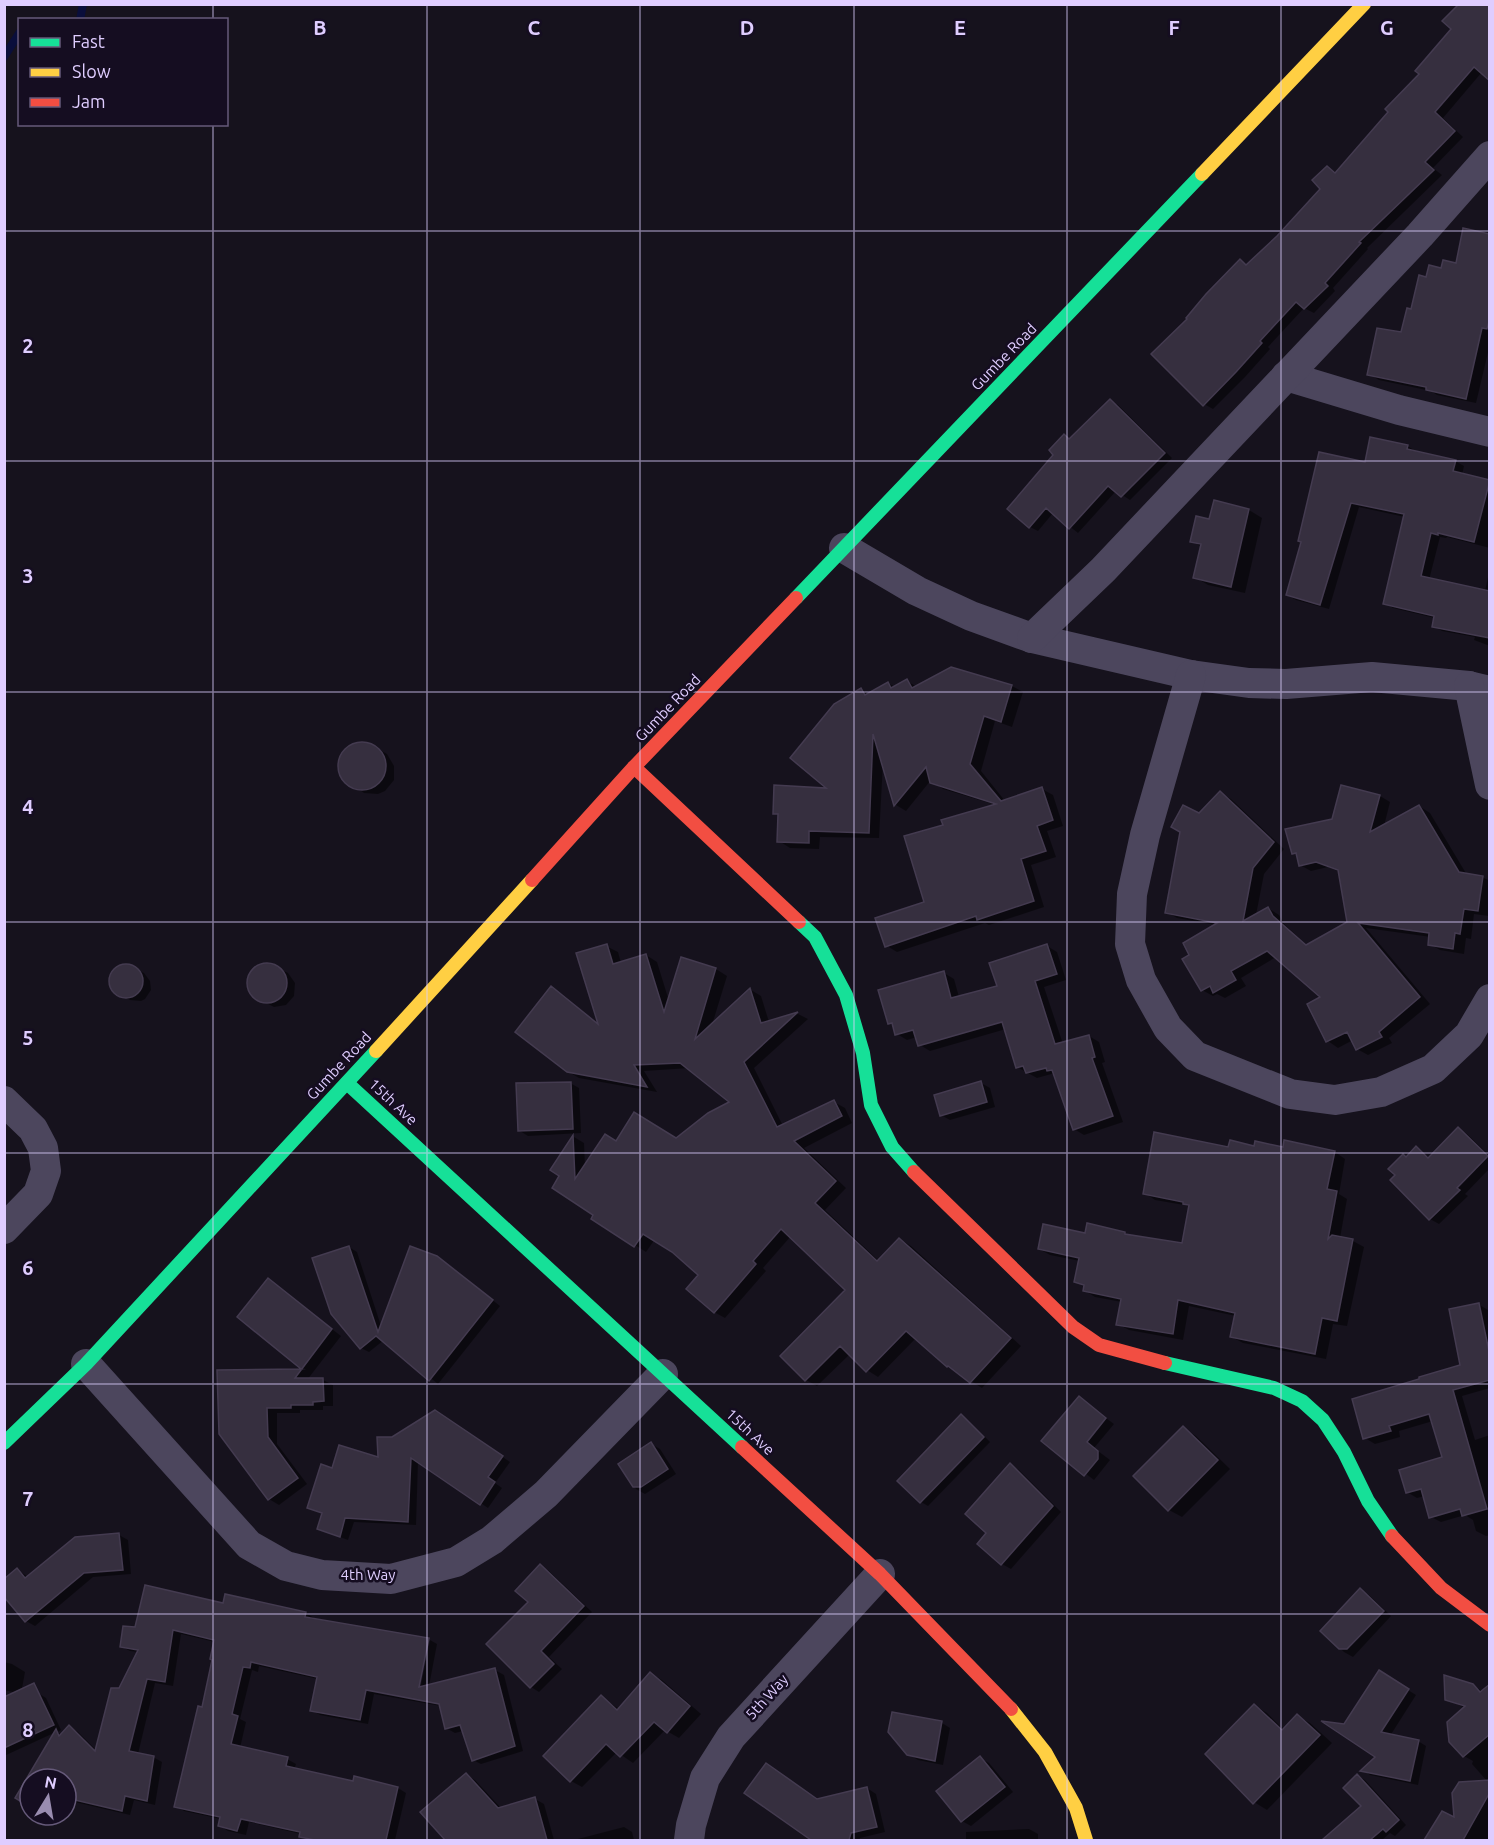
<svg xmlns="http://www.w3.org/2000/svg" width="1494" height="1845" font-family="Ubuntu,sans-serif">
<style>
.shadow{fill:#0007}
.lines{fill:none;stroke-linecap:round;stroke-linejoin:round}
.stream{stroke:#0a0e3b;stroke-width:8}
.building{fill:#362f3f;stroke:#443b50;stroke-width:1.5}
.street{stroke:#4c465d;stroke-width:30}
.fast{stroke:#16e098;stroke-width:14}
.slow{stroke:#ffcf43;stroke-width:14}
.jam{stroke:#f24e42;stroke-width:14}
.grid{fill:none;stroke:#dfcdff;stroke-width:1.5;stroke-opacity:0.55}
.labels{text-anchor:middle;stroke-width:5;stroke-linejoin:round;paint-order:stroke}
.street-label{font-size:15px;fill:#dfcdff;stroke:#150d21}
.grid-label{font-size:20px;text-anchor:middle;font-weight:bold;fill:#dfcdff;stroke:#150d21;stroke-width:5;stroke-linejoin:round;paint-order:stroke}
</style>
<rect width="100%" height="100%" fill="#16121d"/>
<g class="shadow">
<path d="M1460,6l22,66 -39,46 20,19 -30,31 9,7 -75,73 1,1 -35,39 2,3 -21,22 -10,-5 -36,39 2,2 -25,28 -32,32 -9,-5 -15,-85 51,-58 7,4 31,-28 44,-48 6,-21 9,5 84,-99 32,-45z"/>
<path d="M1490,236v108l-14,59 -39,-8 -6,-4 -52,-11 -10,-6 34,-40 24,-55 30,-15z"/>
<path d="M1110,401l8,4 54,53 -42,42 -14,-9 -38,42 -25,-20 -15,18 -8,-4 26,-72 8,-19 7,4z"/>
<path d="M1407,446l9,5 39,10 9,5 -2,9 28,7v66l-43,-11 -1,1 -6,-1 -11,43 56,11 5,-23v78l-16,-6 1,-3 -33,-6 -8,-5 1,-8 -42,-10 -8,-5 20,-86 -46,-10 -30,102 -33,-9 -9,-5 79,-131z"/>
<path d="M1249,510l13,8 -17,75 -37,-8 -13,-8 7,-30 -10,-6 19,-20z"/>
<path d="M951,668l61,18 11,6 -11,35 -17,-6 -14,50 24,30 37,-12 11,6 10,31 -16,5 9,26 -25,8 13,42 -55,18 -4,-2 -88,29 -10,-6 38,-44 19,-76 52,-21 -53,-16 -12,-9 -25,31 -10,-6 -13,-43 -4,76 -59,-1 -1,12 -29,-1 -11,-7 1,-25 -6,-3 57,-24 30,-100 8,5 19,-11 7,4 12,-6 10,6z"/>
<path d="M357,743l14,2 16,9 7,12v14l-9,11 -7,3 -14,-1 -21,-15 -3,-6 1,-15 9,-11z"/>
<path d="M1220,793l11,6 53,50 -20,25 -8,41 12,-7 11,7 5,9 24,22 40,-24 -8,-50 -12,-5 -17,4 -11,-6 -2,-10 -5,-2 40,-33 47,-24 10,6 -6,24 35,-20 11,7 37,62 15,2 8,4 -1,35 -15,-2 -3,25 -5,-1 -2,16 -24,-4 -10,-6 1,-7 -65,-9 64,76 -41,34 3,5 -24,12 -11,-6 -4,-9 -15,8 -10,-7 -19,-36 14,-7 -47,-41 -35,21 5,8 -21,12 -8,-4 -4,2 -11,-6 -11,-35 25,-30 -39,-7 -10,-6 32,-97z"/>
<path d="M606,946l12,6 3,11 25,-8 11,7 12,39 13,-42 34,10 11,7 -15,49 39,-35 10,6 8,26 29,-8 10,5 -54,49 29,58 51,-24 11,6 7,15 -48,25 42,40 -21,22 54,51 21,-22 11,7 110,100 -39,42 -35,-22 -31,-28 -38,39 -11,-7 -17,-16 -33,32 -11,-6 41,-90 -56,-54 -28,32 3,3 -41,47 -11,-6 -14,-37 -27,-24 -18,-12 -9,13 -53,-34 2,-3 -34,-39 -9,-7 22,-32 10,6 1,24 32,-25 59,-3 56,-37 -42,-34 -46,3 13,21 -78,-14 -12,-7 -16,-83 11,6 38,31z"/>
<path d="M1047,946l10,6 9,28 -22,7 19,57 26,-8 10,6 6,20 -3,1 21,59 -39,13 -10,-6 -19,-56 -18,5 -20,-11 -11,-38 -76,22 -10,-6 -3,-8 -10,3 -10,-6 -3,-9 -5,-2 55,-50 10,6 5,18 40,-10z"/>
<path d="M260,965h12l16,8 7,10 -1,13 -8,9 -12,2 -21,-11 -5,-11 2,-12z"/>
<path d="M129,966l15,7 6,8 1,9 -6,9 -4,2 -11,-1 -17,-12 -2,-10 2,-4 7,-7z"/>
<path d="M570,1083l9,5 2,45 -53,3 -8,-5z"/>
<path d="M981,1083l9,5 5,19 -45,13 -9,-5z"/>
<path d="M1458,1129l9,5 23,22v12l-25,26 3,2 -29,28 -9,-5 -38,-39 25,-32 13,10z"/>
<path d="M1255,1147l80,5 10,7 -6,35 8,5 -7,39 13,3 11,6 -17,79 -14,-2 -7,35 -83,-16 -11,-6 4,-21 -47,-10 -6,34 -54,-10 -11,-6 4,-22 -27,-5 -11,-7 1,-3 -9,-6 4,-20 -30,-6 -11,-6 47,-14 39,-2 5,3 54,9 6,-39 -35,-6 -10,-7 84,-45z"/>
<path d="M349,1247l8,5 24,74 65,-63 54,43 -62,78 -54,-44 -15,12 -8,-4z"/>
<path d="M268,1280l73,56 -34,44h16l10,5v21h-10v4h-23v3h-23v31l30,40 -28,21 -10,-6 -48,-65 -3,-63 88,-1 -67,-53z"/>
<path d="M1478,1304l10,6 2,7v71l-28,8 13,44 15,-5v100l-4,1 -10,-5 -3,-11 -8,-5 -24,7 -10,-5 -6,-21 -8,2 -10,-6 37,-34 -11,-37 -34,10 1,6 -25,7 -10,-6 97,-72z"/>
<path d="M1079,1398l35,26 -20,24 16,12 -16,20 -51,-39z"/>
<path d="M961,1416l8,5 21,21 -62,64 -7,-4z"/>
<path d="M444,1417l66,45 -15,21 7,5 -14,20 -70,-47 -2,64 -62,-3 -6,18 -30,-11 5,-15 -14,-7 24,-37 47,-10 12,-22z"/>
<path d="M1183,1428l13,8 34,33 -48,48 -13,-7z"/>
<path d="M651,1444l9,5 16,25 -31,20 -9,-5 -16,-25z"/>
<path d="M1010,1465l9,5 42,42 -50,57 -9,-5 -23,-21 9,-10z"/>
<path d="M119,1535l9,5 3,34 -38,3 -58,49 -9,-5 -8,-51 10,7z"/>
<path d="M541,1566l8,5 43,41 -43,45 13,12 -23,23 -8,-5 -1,-85z"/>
<path d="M1361,1590l8,5 22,21 -38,41 -9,-5 -22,-21z"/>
<path d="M224,1605l82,8 8,5v2l114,19 2,1h-3l-11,54 3,1 11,-55 7,4 -8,42 66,-16 9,5 19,76 -42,13 -8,-4 -10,-29 -8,2 -9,-5 -5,-22 -67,-12 -6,30 -48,-9 -8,-5 6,-31 -59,-13 -1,6 -6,-2 -12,49 6,3 -6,26 47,11 9,5 -2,6 60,13 1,-5 43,10 8,5 -11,47h-86l-8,-4v-2l-52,-12 -3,13 -18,-4 -8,-5 1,-7 -37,-8 -8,-5 27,-97 12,-67 -34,-8 -8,52 -18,-3 -17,71 15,3 9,5 -7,43 -21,-5 -4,15 -64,-15v-21h-36v26l-13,-7 39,-66 -52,24v-48l34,-15 8,5 15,32 -4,2 5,3 7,-8 9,5 19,19 15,-63 8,2 18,-38 -8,-1 -9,-5 15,-17z"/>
<path d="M4,1662l8,2 13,8 -4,22 -17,-4z"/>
<path d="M651,1674l11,6 39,34 -22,24 -14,-8 -32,33 -16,-11 -35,35 -11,-6 31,-84 17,12z"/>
<path d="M1387,1677l29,18 -26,41 28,5 8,5 -8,39 -48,-10 -7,-5 15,-14 -34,-30z"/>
<path d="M1472,1685l12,7 6,6v142h-60l-3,-1 29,-19 31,-39 -15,-17 1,-3 -9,-5 -14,-15 15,-33 -18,-9z"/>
<path d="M1254,1705l13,8 17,17 13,-14 13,7 22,20 -65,67 -13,-8z"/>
<path d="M942,1723l8,5 -7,37 -25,-5 -10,-6z"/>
<path d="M980,1758l9,5 24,29 -42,34 -9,-5z"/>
<path d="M466,1775l9,5 26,28 34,-9 9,5 10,36h-112l3,-2z"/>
<path d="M1357,1775l8,5 41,45 -11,11 -5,-3 -8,7h-41l-8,-7 30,-27z"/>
<path d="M867,1788l9,6 9,38 -25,6 -1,2h-46l-67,-47 72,7z"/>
<path d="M624,1827l8,5 2,8h-60z"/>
<path d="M1029,1829l9,5v6h-72v-8z"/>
</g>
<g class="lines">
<g class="stream">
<path d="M80,20l3,-16"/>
<path d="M4,57l16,-25"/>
</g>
</g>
<g class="building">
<path d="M1459,4h31v77l-16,-14 -39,45 20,19 -30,31 9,8 -75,72 2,1 -36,40 3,3 -24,23 -8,-7 -36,39 2,2 -26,29 -33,34 -52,-52 36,-35 -1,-1 20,-24 34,-35 6,6 31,-29 43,-47 -8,-9 15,-14 8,7 53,-61 -3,-3 34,-35 -4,-3 36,-42 -9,-8z"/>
<path d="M1463,228l27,6v84l-3,11 -5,-1 -16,71 -40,-9v-3l-59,-12 10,-47 24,4 6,-24 4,1 8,-34 7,2 3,-12 12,3 2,-8 13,3z"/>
<path d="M1110,399l55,54 -44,44 -13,-11 -39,43 -23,-21 -17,20 -22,-19 46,-54 -4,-5 15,-16 5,5z"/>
<path d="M1370,437l38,8 -1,4 49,11 -3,11 37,9 -16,62 -36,-9v2l-7,-2 -10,43 69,15v47l-58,-11 2,-11 -51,-12 21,-90 -53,-11 -31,102 -34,-10 15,-53 -3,-1 21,-89 46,10z"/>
<path d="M1214,500l35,9 -18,78 -38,-9 8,-34 -11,-2 6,-26 13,3z"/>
<path d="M951,667l61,18 -11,37 -17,-6 -14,48 31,37 41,-14 11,33 -16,6 9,25 -25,8 13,42 -57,19 -1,-4 -91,31 -10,-29 49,-16 -20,-66 39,-11 -2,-5 55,-16 -66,-21 -4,-16 -32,39 -21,-72 -4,99 -60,-2v12l-32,-1 1,-28h-5l1,-29 52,3 -36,-30 44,-54 27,-16 4,7 23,-13 3,6 16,-9 5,9z"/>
<circle cx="362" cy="766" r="24"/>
<path d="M1341,785l39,10 -10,37 49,-27 40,67 24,4 -5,35 -14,-2 -4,25 -5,-1 -2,16 -25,-4 1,-12 -71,-10 62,74 -41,35 3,5 -26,13 -9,-18 -21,10 -19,-38 13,-7 -53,-46 -36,20 5,9 -23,13 -3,-7 -9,5 -19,-32 7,-4 -6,-12 34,-20 -52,-10 15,-81 -9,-5 12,-22 16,8 21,-22 54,51 -21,26 -10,53 25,-14 5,9 33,29 41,-23 -9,-52 -22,-8 -17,4 -3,-13 -4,1 -7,-25 47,-10z"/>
<path d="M607,944l6,20 33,-10 18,58 17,-55 35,11 -21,71 55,-51 11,35 37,-11 -54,50 33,65 57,-27 8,16 -48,25 42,40 -21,22 62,58 22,-23 112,100 -41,45 -22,-17 -1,1 -41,-36 -40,41 -26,-26 -35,35 -25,-25 65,-66 -64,-61 -28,32 3,3 -42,49 -28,-24 12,-14 -26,-23 -29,-18 -9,13 -43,-28 2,-4 -41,-27 7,-12 -9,-6 23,-35 2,44 30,-45 11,7 18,-29 42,26 32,-25 21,-11 -49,-39 -46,2 13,22 -80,-15 -52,-40 36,-46 47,38 -22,-71z"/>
<path d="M1047,944l10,30 -22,7 20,63 34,-9 6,22 -3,1 21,58 -40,14 -21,-60 -5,1 -1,-3 -20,5 -3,-7 -7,2 -14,-46 -84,24 -5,-16 -18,5 -3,-12 -4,1 -10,-34 66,-19 7,27 46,-12 -8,-23z"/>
<circle cx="267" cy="983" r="20"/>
<circle cx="126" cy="981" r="17"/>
<path d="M981,1081l6,21 -47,14 -6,-21z"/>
<path d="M571,1082l2,47 -55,2 -2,-48z"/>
<path d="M1458,1127l30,29 -31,32 3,2 -31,30 -39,-40 5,-5 -7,-6 15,-15 3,3 10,-11 12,12z"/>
<path d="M1154,1132l74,15 2,-7 24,6 1,-5 28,6 1,-7 51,11 -8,38 10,2 -9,48 4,-4 21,4 -16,82 -15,-3 -7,36 -85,-17 5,-24 -57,-13 -5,34 -57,-9 5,-26 -38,-8 1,-6 -10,-3 5,-24 -41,-9 5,-25 42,9 2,-10 38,9v2l57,9 7,-38 -6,-1v-2l-40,-8z"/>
<path d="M349,1246l29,86 32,-86 27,10 56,44 -64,81 -53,-45 -16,13 -29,-35 -19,-56z"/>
<path d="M268,1278l64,51 -37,49h28l1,23 -11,1v3h-22v3h-24l1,29 30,41 -30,22 -49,-66 -2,-64 84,-1 -64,-52z"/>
<path d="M1479,1303l11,53v24l-37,10 34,119 -25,7 -2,-7 -31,9 -8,-29 -15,4 -7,-23 43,-13 -13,-43 -40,12 2,5 -28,8 -11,-40 67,-20v-2l41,-12 -11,-56z"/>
<path d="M1079,1396l27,22 -19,24 11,9v8l-14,17 -43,-35z"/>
<path d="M435,1410l68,46 -15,21 7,5 -15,23 -69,-47 -3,64 -63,-4 -5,19 -23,-8 5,-16 -15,-5 14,-44 11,4 7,-23 39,12 -1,-20h15z"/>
<path d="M961,1414l23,23 -64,66 -23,-22z"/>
<path d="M1183,1426l35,34 -50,51 -35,-35z"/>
<path d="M651,1442l17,27 -27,18h-8l-15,-23z"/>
<path d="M1010,1463l43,43 -52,59 -24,-21 9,-11 -21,-19z"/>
<path d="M119,1533l4,37 -39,3 -59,49 -21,-25v-18l13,-11 8,10 50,-41z"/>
<path d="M540,1564l44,42 -43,45 13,13 -24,24 -44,-44 42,-42 -13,-11z"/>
<path d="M145,1585l78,18 2,-9 81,18 -1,5 124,21 -10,49 76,-19 20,78 -43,15 -12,-36 -15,4 -6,-25 -73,-14 -6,30 -50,-9 7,-34 -66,-15 -1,6 -7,-1 -11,47 6,2 -7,28 57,13 -2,9 67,15 1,-5 44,11 -12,53h-71l-16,-3 1,-5 -59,-13 -4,12 -19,-5 2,-9 -46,-10 24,-101 4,1 10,-47 -2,-1 4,-19 -41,-10 -8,52 -18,-3 -18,72 25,5 -7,45 -22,-5 -3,15 -56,-13v-19h-36v28l-15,-9 41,-69 3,7 10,-11 26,26 16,-63h8l19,-38 -18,-3 3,-21 12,1z"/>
<path d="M1360,1588l24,23 -37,38h-8l-19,-18z"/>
<path d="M1379,1670l30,19 -28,43 38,8 -9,41 -50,-10 15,-14 -54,-36 23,3z"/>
<path d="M650,1672l40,34 -23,27 -13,-11 -34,35 -14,-13 -36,38 -27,-26 58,-61 16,15z"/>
<path d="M1444,1675l29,9 7,8 10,-8v50l-27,23 -14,-15 -2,-20 18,-16 -20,-6z"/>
<path d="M34,1683l20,42 -50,23v-51z"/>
<path d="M1254,1704l28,26 15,-16 23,21 -67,69 -48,-50z"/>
<path d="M892,1712l50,9 -7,40 -28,-6 -19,-23z"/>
<path d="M980,1756l25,31 -44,35 -25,-31z"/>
<path d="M766,1763l51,36 50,-12 10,40 -26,6 -2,7h-38l-67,-47z"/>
<path d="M466,1773l32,35 37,-11 12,43h-102l-25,-28z"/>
<path d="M1357,1774l42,46 -13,12 -3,-3 -13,11h-48l39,-34 -18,-18z"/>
<path d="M1490,1780v12l-27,48h-39l18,-29 12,6 -2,-24 7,-11z"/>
</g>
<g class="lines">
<g class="street">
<path d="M1286,376l113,34 91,22"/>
<path d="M844,548l73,43 54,25 61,22 159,37 58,8 37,1 86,-7 97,9 21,5"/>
<path d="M1032,638l71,-68 317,-335 70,-79"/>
<path d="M1191,675l-46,160 -13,59 -2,50 11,36 27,48 27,28 95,38 45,6 46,-8 52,-23 36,-34 21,-36"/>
<path d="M1469,686l21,99"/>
<path d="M4,1101l29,28 10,19 3,23 -8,23 -34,35"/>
<path d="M86,1364l163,181 37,21 36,9 69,4 65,-17 36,-22 54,-46 117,-120"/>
<path d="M689,1840l2,-15 14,-47 26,-41 149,-163"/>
</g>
<g class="fast">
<path d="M796,598l406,-424"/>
<path d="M799,922l16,15 31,58 17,58 8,52 21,42 22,25"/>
<path d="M347,1083l395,364"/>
<path d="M1165,1363l109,25 28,13 21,19 21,32 24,49 24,35"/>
<path d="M4,1443l82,-79 290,-313"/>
</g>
<g class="slow">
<path d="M1202,174l162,-170"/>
<path d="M376,1051l156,-171"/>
<path d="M1011,1709l34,43 31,56 10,32"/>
</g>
<g class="jam">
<path d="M634,767l165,155"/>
<path d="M532,880l102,-113 162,-169"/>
<path d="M914,1172l159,155 26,18 66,18"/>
<path d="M742,1447l138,127 131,135"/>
<path d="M1392,1536l49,52 49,37"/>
</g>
</g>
<path class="grid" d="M213,4v16M427,4v1836M640,4v1836M854,4v1836M1067,4v1836M1281,4v1836M213,124v1716M4,231h1486M4,461h1486M4,692h1486M4,922h1486M4,1153h1486M4,1384h1486M4,1614h1486"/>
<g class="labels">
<g class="street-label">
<text transform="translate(1004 357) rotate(-46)" y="5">Gumbe Road</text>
<text transform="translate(668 708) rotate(-46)" y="5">Gumbe Road</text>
<text transform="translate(339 1066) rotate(-47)" y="5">Gumbe Road</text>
<text transform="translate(393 1102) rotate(43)" y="5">15th Ave</text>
<text transform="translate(750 1432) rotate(43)" y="5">15th Ave</text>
<text x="368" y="1580">4th Way</text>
<text transform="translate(767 1697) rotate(-48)" y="5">5th Way</text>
</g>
</g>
<g class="grid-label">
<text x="320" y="35">B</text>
<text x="534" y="35">C</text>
<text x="747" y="35">D</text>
<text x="960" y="35">E</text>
<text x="1174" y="35">F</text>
<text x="1387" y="35">G</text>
<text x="28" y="353">2</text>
<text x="28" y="583">3</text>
<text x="28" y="814">4</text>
<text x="28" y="1045">5</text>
<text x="28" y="1275">6</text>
<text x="28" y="1506">7</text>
<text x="28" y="1737">8</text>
</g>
<rect width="1494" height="1845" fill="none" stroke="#dfcdff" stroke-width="12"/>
<rect x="18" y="18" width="210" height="108" fill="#150d21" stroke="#665a7a" stroke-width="1.5"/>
<rect x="30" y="38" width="30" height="9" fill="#16e098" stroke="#665a7a" stroke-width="1.5"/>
<text x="72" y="48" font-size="18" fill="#dfcdff">Fast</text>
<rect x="30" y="68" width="30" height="9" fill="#ffcf43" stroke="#665a7a" stroke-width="1.5"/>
<text x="72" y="78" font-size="18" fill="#dfcdff">Slow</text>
<rect x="30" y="98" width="30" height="9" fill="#f24e42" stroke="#665a7a" stroke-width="1.5"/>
<text x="72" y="108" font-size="18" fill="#dfcdff">Jam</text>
<g transform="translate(48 1797) rotate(11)"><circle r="28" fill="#150d21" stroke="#665a7a" stroke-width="1.5"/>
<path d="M0-4.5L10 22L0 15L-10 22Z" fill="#998cb0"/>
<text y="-9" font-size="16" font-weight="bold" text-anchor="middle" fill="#dfcdff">N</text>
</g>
</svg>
